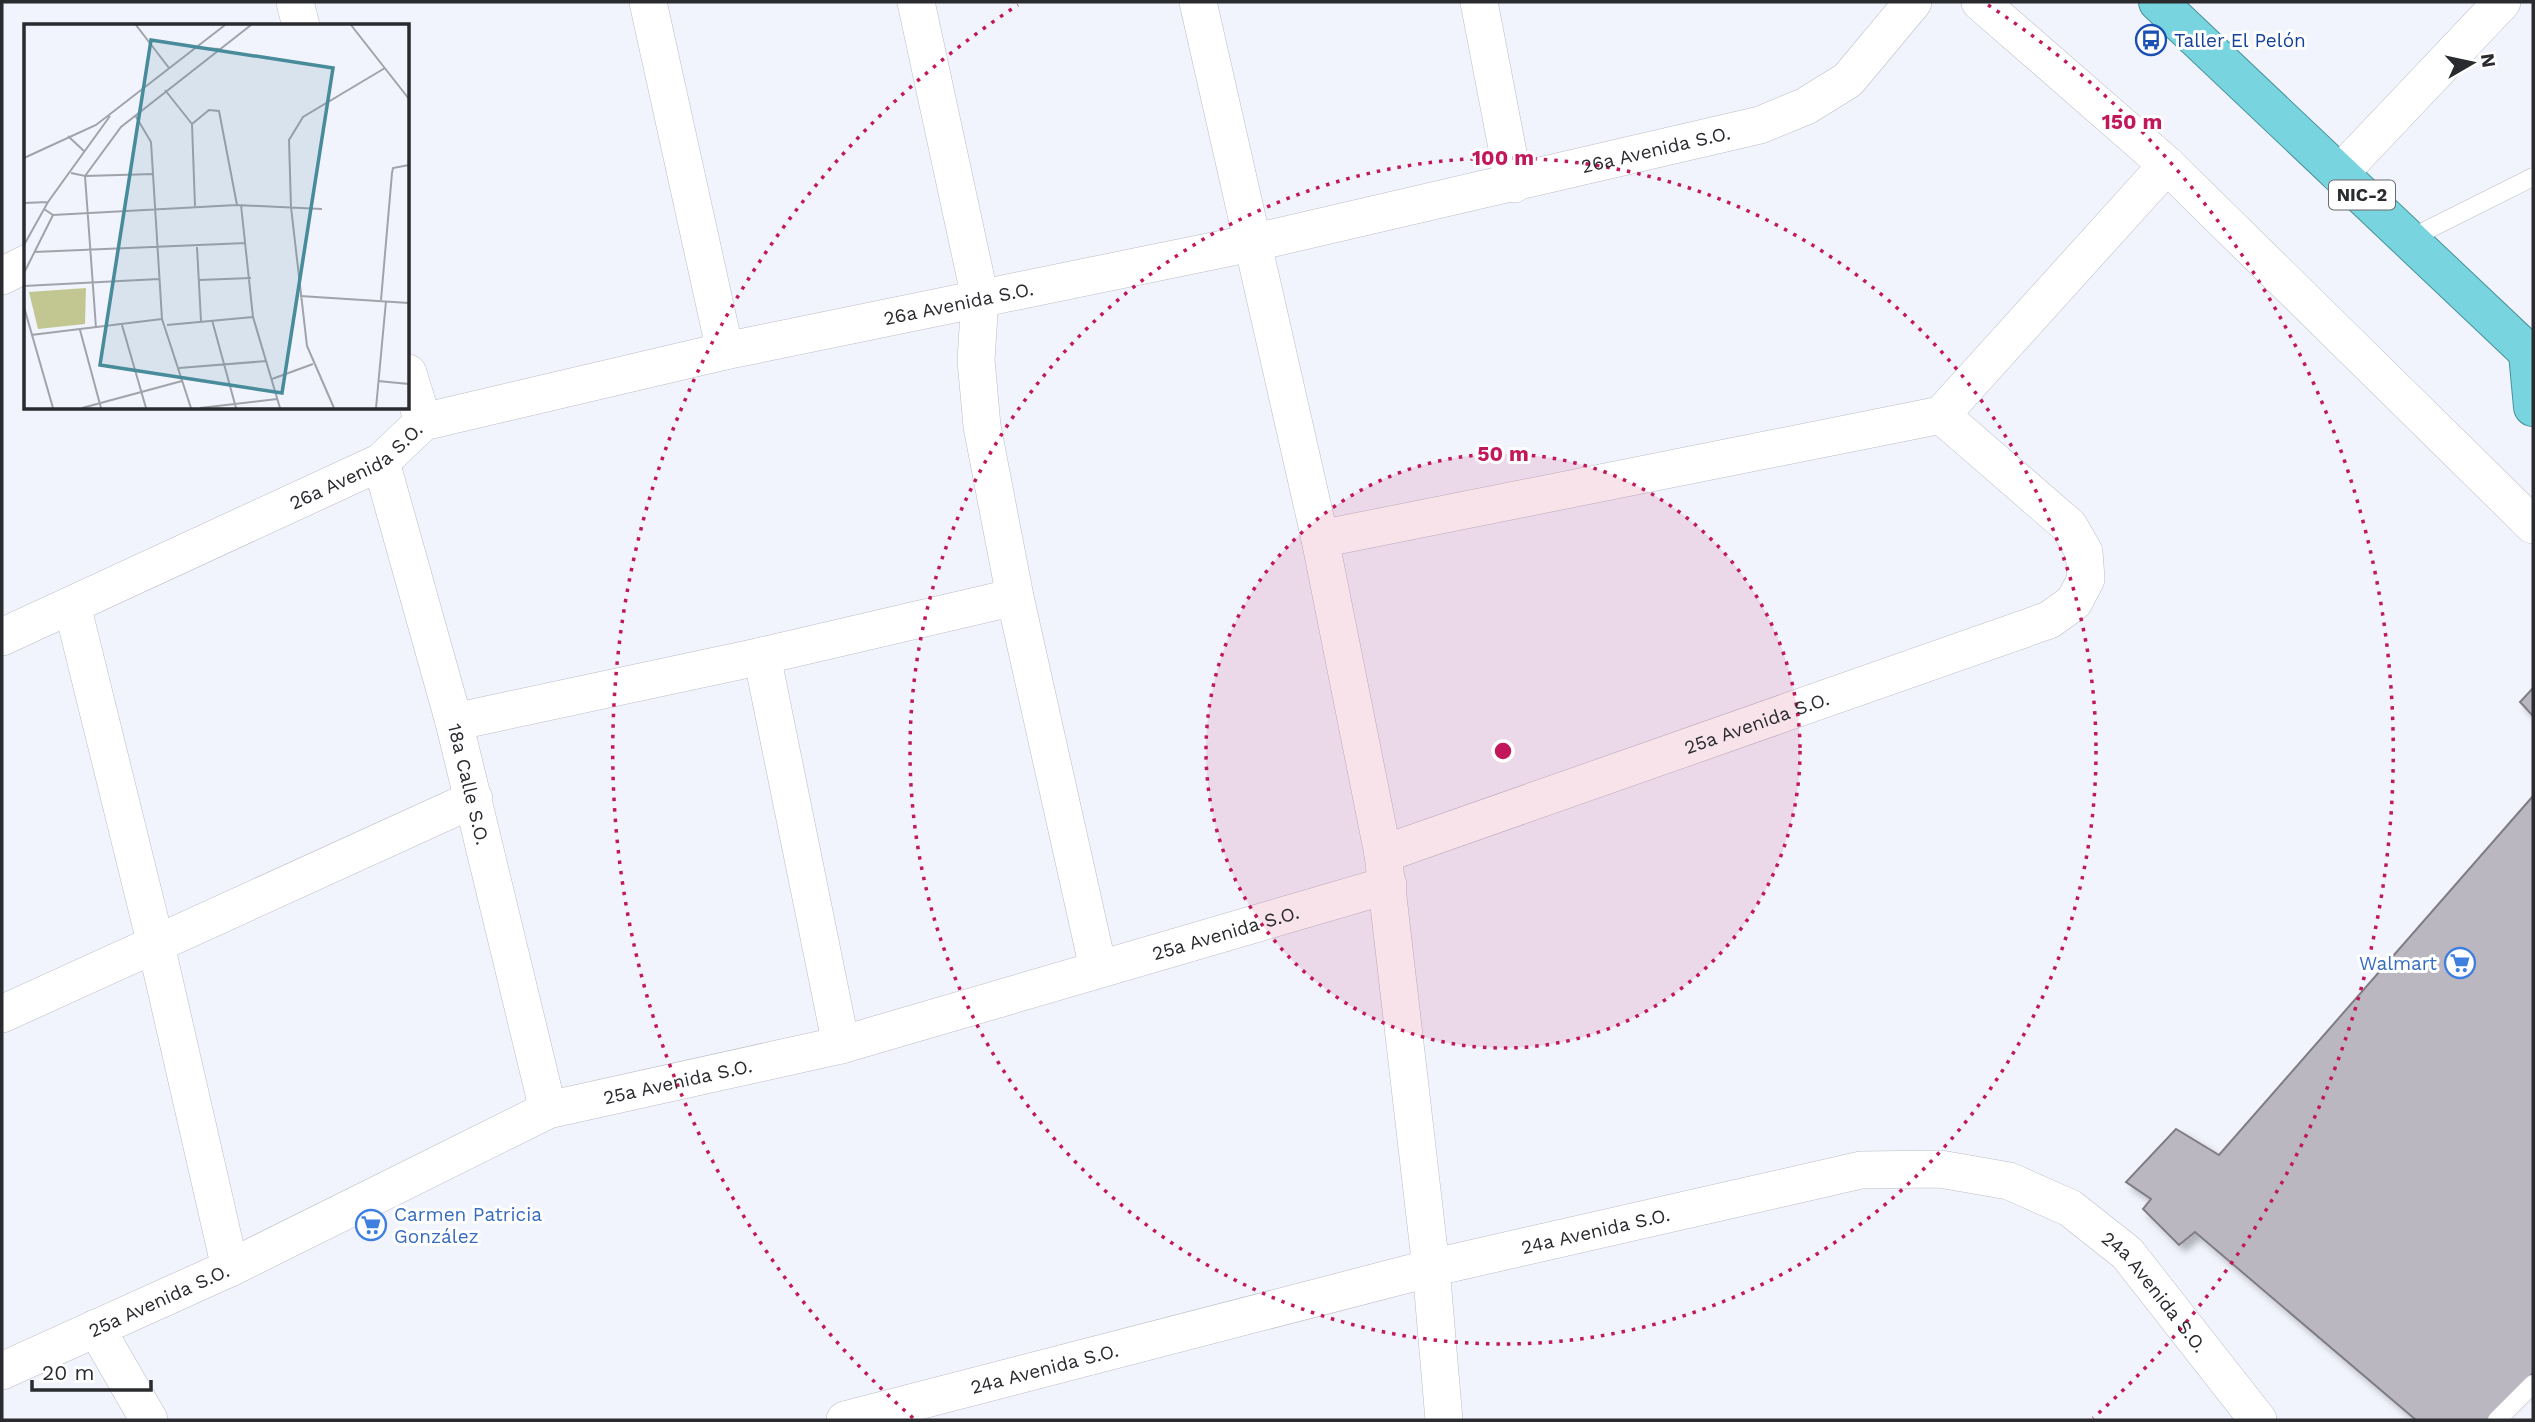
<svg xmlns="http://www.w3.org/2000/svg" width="2535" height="1422" font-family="'Work Sans',sans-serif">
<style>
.building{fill:#bbb7c0;stroke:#807c85;stroke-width:2;filter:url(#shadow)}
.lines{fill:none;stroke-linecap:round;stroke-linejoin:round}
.service-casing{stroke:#bbbdc6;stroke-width:19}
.minor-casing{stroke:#bbbdc6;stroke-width:38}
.trunk-casing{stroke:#47929b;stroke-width:40}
.service{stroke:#fff;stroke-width:18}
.minor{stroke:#fff;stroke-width:37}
.trunk{stroke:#78d4de;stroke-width:38}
.ring{fill:none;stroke:#c2185b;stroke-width:3.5;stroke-dasharray:3.5 7}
.labels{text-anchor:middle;stroke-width:6;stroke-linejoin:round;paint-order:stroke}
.shield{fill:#fff;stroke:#6a6b6d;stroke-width:2}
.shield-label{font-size:18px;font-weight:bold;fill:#2a2b2f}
.transit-label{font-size:19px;fill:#164399;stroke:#fff;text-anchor:start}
.street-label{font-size:19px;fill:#2a2b2f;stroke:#fff}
.shop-label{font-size:19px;fill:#366cbe;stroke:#fff;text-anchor:end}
.inset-road{fill:none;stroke:#a1a3ab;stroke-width:2}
.view{fill:#488b9a;fill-opacity:0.15;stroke:#488b9a;stroke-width:3.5}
.inset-edge{fill:none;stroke:#2a2b2f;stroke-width:3.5}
.centre{fill:#c2185b;stroke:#fff;stroke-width:3.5}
.ring-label{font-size:21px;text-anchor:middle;font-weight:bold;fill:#c2185b;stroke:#fff;stroke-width:6;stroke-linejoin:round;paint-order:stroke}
</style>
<defs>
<filter id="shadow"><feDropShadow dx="6" dy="6" stdDeviation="3.5" flood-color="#0004"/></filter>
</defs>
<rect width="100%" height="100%" fill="#f1f3fd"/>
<g class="building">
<path d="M2533,688v28l-13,-14z"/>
<path d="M2533,796v577l-43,47h-74l-221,-188 -16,13 -36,-36 8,-10 -25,-17 50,-53 43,26z"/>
</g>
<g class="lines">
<g class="service-casing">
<g id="service">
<path d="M2409,239l124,-62"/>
<path d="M2497,1420l36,-36"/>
</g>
</g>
<g class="minor-casing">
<g id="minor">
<path d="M295,2l6,24"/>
<path d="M648,2l77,349"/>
<path d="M916,2l64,296 -4,62 6,66 33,171 83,371"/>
<path d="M1198,2l122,537 63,315 48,414 13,152"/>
<path d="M1479,2l35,182"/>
<path d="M1980,2l187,163 366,360"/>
<path d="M2339,174l163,-172"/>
<path d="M2,276l24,-12"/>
<path d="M408,373l15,49"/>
<path id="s1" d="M381,462l73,260 94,388"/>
<path d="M1320,539l621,-124 226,-250"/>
<path d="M72,605l84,340 74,323"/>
<path id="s2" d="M2,637l379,-175 42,-40 302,-71 527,-108 508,-118 46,-19 42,-26 65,-78"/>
<path d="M762,656l79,389"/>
<path d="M454,722l308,-66 253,-59"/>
<path id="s3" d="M1383,854l666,-234 25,-18 12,-23 -2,-27 -15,-26 -128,-111"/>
<path d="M2,1014l472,-215"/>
<path d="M96,1328l53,92"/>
<path id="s4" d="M2,1371l228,-103 318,-158 293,-65 547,-160"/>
<path id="s5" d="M845,1420l586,-152 430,-98 79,-1 69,12 61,27 57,45 131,167"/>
</g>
</g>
<g class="trunk-casing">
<g id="trunk">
<path d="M2158,2l375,355"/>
<path d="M2528,353l5,54"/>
</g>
</g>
<use href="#service" class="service"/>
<use href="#minor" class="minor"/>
<use href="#trunk" class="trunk"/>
</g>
<circle cx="1503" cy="751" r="297" fill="#c2185b" fill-opacity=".12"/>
<g class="ring">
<circle cx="1503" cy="751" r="297"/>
<circle cx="1503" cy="751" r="593"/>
<path d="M913 1418A890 890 0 0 1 1018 5M1988 5A890 890 0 0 1 2093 1418"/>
</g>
<defs>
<g id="bus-ring" transform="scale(1.575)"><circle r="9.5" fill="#fff" stroke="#1a4fb4" stroke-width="1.5"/><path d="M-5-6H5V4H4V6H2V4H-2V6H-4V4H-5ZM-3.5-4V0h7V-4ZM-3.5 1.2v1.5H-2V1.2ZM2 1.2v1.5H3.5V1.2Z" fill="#1a4fb4"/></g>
<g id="supermarket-ring" transform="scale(1.575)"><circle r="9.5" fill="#fff" stroke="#3f7fe0" stroke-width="1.5"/><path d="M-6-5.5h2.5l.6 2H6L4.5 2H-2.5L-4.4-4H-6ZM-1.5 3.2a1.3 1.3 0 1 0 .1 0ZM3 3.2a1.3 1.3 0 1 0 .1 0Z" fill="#3f7fe0"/></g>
</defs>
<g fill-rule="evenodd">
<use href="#bus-ring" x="2151" y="40"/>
<use href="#supermarket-ring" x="2460" y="963"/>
<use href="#supermarket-ring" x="371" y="1225"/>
</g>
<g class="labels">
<rect class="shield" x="2329" y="180.5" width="66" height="29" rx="5"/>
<g class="shield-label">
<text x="2362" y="201">NIC-2</text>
</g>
<g class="transit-label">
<text x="2174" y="47">Taller El Pelón</text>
</g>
<g class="street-label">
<text dy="7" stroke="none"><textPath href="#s2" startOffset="1738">26a Avenida S.O.</textPath></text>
<text dy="7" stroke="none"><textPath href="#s2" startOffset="1024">26a Avenida S.O.</textPath></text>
<text dy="7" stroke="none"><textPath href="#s2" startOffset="394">26a Avenida S.O.</textPath></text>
<text dy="7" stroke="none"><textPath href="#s3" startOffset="396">25a Avenida S.O.</textPath></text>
<text dy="7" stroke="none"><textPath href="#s1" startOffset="334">18a Calle S.O.</textPath></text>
<text dy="7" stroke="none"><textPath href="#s4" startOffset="1306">25a Avenida S.O.</textPath></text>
<text dy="7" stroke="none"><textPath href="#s4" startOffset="738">25a Avenida S.O.</textPath></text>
<text dy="7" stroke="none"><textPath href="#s5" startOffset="774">24a Avenida S.O.</textPath></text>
<text dy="7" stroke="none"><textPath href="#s5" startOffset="1382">24a Avenida S.O.</textPath></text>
<text dy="7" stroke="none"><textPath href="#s4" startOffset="172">25a Avenida S.O.</textPath></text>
<text dy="7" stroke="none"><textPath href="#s5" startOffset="206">24a Avenida S.O.</textPath></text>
</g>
<g class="shop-label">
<text x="2437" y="970">Walmart</text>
<text x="394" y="1221" text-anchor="start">Carmen Patricia<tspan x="394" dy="22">González</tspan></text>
</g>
</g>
<g transform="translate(24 24)">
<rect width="385" height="385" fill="#f1f3fd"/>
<path d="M62,264l-1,36 -47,5 -9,-37z" fill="#c2c791"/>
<path class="inset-road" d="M112,1l33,43M327,1l58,74M172,24l24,1M141,66l27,34 3,82M111,91l16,27 11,177 29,89M168,100l17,-14 10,1 18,94M44,112l17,16M0,134l72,-33 129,-100M47,149l14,3 36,-49 130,-102M0,179l24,-1M217,181l12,112 27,91M20,185l9,6 184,-10 85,4M0,221l24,-43 62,-86M173,223l4,74M10,228l212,-9M0,249l29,-58M175,256l52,-2M0,262l135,-7M276,272l109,7M357,276l11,-127 1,-5 16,-3M0,283l29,101M188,296l24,88M98,301l24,83M143,301l86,-8M72,304l-11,-152 69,-2M56,306l21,78M7,311l131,-16M155,344l88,-7M248,355l41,-15M354,357l31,3M58,384l100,-27M176,384l77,-9M310,384l-27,-62 -16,-139 -2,-67 14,-23 82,-49M352,384l10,-107"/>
<path class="view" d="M127,16l182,28 -51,325 -182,-28z"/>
<rect width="385" height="385" class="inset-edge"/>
</g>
<circle cx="1503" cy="751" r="10" class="centre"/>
<g class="ring-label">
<text x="2132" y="129">150 m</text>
<text x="1503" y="165">100 m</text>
<text x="1503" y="461">50 m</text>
</g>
<rect width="2535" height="1422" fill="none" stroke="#2a2b2f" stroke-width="7"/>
<g transform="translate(2472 63) rotate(81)" stroke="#ffffff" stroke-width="5" paint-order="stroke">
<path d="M0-5L12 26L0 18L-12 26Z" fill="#2a2b2f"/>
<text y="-10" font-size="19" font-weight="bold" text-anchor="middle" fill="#2a2b2f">N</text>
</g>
<path d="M32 1380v10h119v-10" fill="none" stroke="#2a2b2f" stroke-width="3.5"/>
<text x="42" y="1380" font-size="21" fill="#2a2b2f" stroke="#ffffff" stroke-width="5" paint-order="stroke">20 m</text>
</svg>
